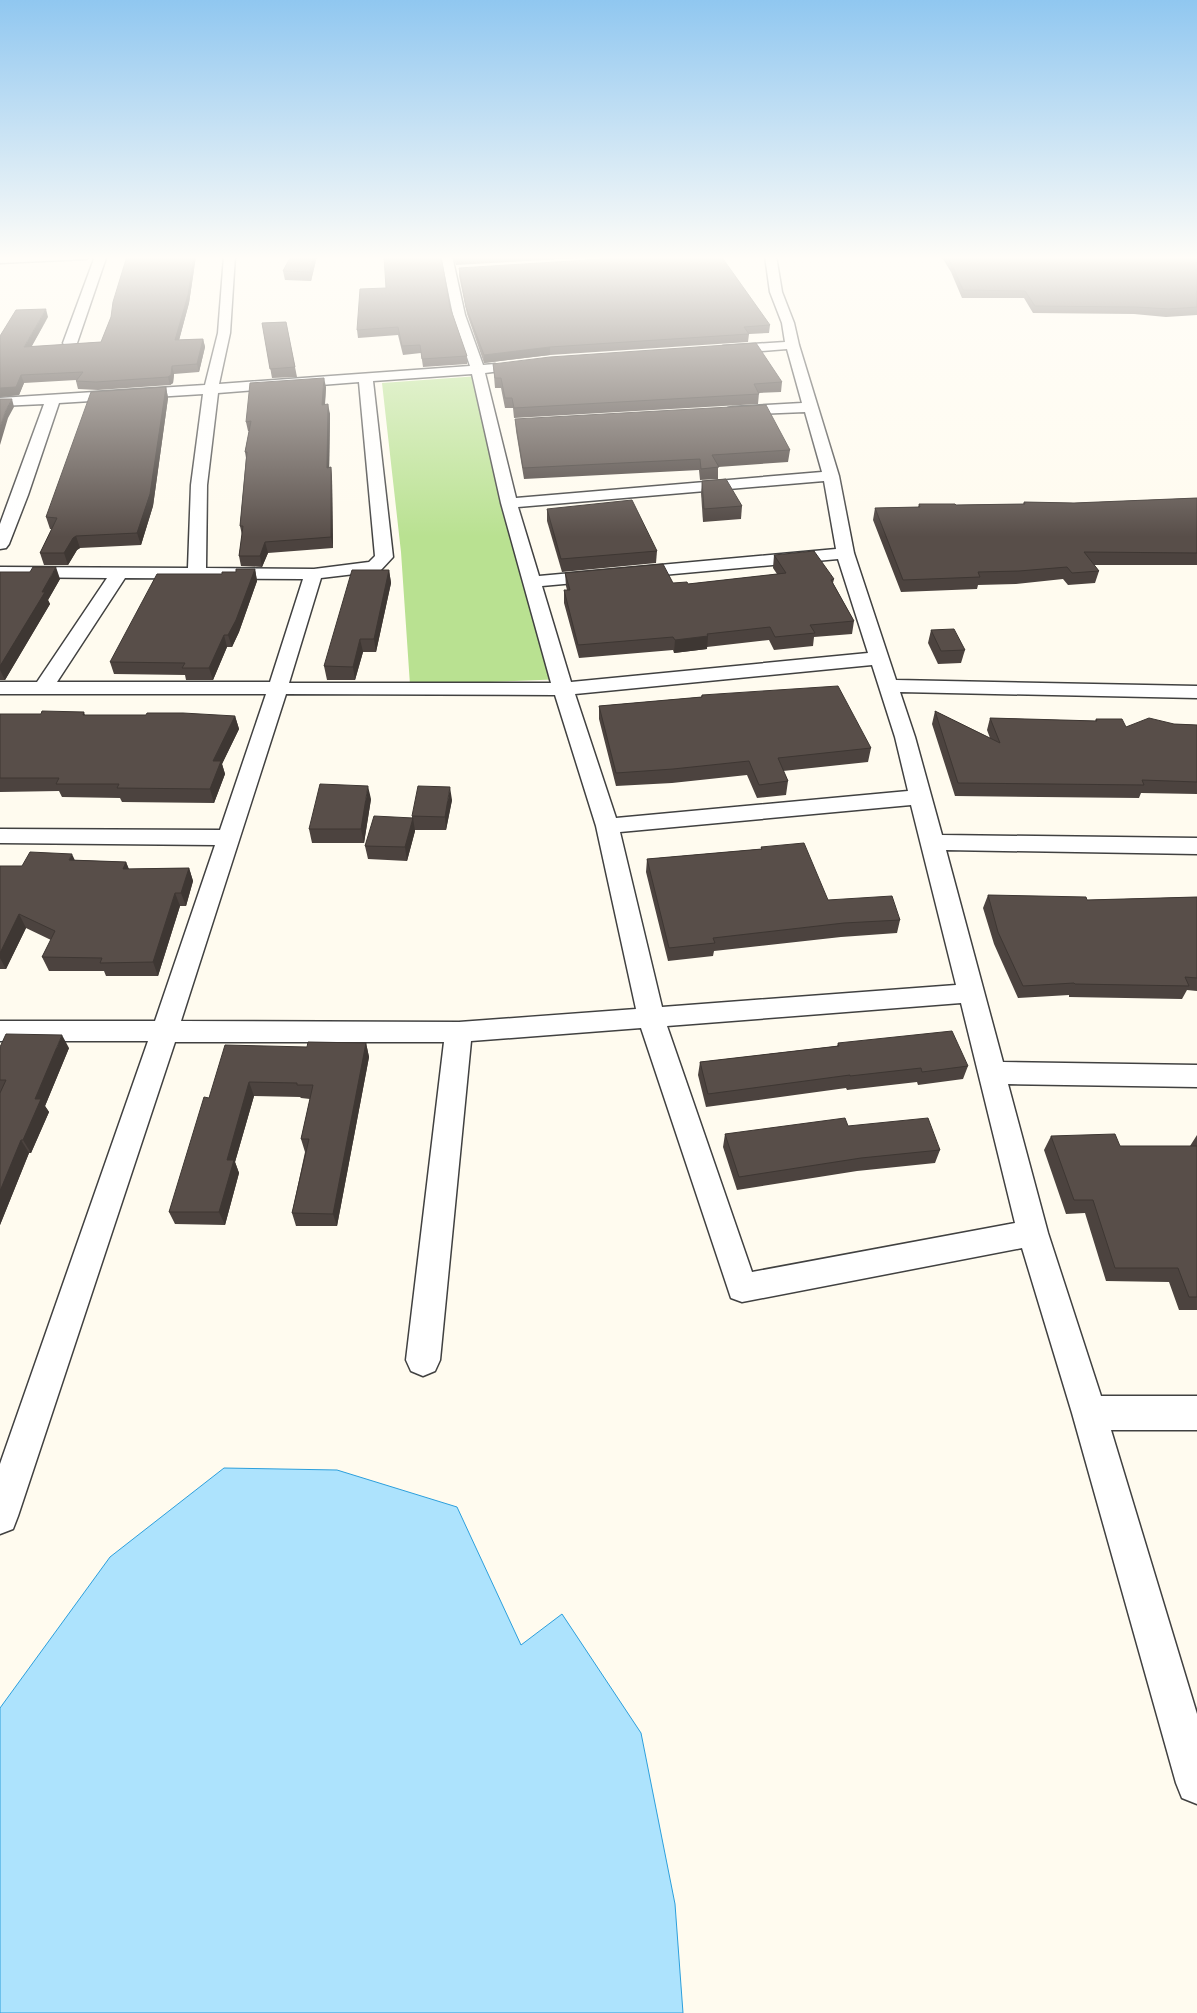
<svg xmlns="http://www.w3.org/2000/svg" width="1197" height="2013" font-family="'IBM Plex Serif',serif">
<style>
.forest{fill:#b9e191}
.water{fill:#ade3fd;stroke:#2c9fdc}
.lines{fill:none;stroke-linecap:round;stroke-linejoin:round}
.minor-casing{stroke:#414141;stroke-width:3}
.minor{fill:#fff;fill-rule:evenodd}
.wall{fill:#4c433f}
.shaded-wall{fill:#3e3733}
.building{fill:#584e49;stroke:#3e3733}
</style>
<rect width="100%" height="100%" fill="#fffbef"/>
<path class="forest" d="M479,376l86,303 -155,6 -9,-133 -19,-169z"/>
<path class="water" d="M224,1468l113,2 120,37 64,138 41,-31 79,119 34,171 8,109h-683v-305l110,-151z"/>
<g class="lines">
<g class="minor-casing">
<g id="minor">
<path d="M92,256h12l2,2 -29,85 -7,4 -5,-1 -2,-3 31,-84 -2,-3 -6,3 -86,4v-6z"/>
<path d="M224,256h11l-5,77 -11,51 251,-18 -17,-51 -12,-59h11l13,59 18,50 12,-1 7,4 -2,3 -15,2 31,125 306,-26 -17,-60 -72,3 -5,-1 -2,-3 2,-3 5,-1 69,-4 -15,-54 -64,5 -7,-4 7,-4 62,-4 -3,-19 -12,-31 -5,-36h11l6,36 12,31 5,22 40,131 15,77 42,127 301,6v12l-297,-6 15,45 27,98 255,3v16l-251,-4 57,212 194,3v22l-189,-3 40,149 53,163h96v34h-86l86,284v90l-15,-6 -6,-15 -104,-370 -50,-165 -280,54 -11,-4 -90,-270 -170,13 -31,319 -5,11 -12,5 -12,-5 -5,-11 38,-318h-269l-157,474 -5,13 -13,5v-70l148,-423h-148v-20h155l60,-176 -215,-2v-14l220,1 46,-136h-266v-12h37l70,-104 -107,-1v-10l188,1 3,-83 12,-91 -144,9 -31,92 -19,49 -3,4 -6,1v-25l44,-120 -44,2v-8l205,-13 13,-52zM472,374l29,129 50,180h-262l32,-105 59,-7 13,-14 -20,-176zM359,382l16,174 -6,6 -55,7 -108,-1 1,-83 11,-92zM824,481l12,68 -297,27 -21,-69zM838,559l30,94 -297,29 -29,-96zM125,578l178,1 -33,103h-213zM872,665l23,72 13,54 -292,27 -41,-124zM286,694l269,1 41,131 40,183 -177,13 -278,-1zM911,805l45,180 -294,22 -42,-175zM961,1003l54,220 -263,49 -85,-246z"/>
</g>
</g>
<use href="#minor" class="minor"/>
</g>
<g class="wall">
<path d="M126,256h70l-7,47 -10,37 24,-1 2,8 -6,25 -25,2 -1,9 -3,2 -72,5 -20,-1 -2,-8v-1l-52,3 -5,12 -19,2 48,-80 -17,30 70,-5 10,-25 16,-59z"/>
<path d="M291,256h26l-6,25 -26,-1 -2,-9z"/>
<path d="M453,256h160l-157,9z"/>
<path d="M941,256h256v59l-31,2 -32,-3 -101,-1 -9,-15h-62l-11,-26z"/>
<path d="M459,268l311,57 -1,8 -20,1 -1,8 -198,13 -66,8 -17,-49 -8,-38z"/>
<path d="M450,307l17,49v8l-44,3 -2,-14 -18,2 -5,-20 -40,3 -1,-8z"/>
<path d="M286,322l11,55 -25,1 -10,-55z"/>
<path d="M493,364l289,18 -1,10 -22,1 -1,11 -244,14 -1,-10h-8l-4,-20h-6z"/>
<path d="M166,387l2,11 -15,108 -12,39 -61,3 -3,2 -9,15h-24l-4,-12 12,-24h-2l-4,-12z"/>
<path d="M326,387l-1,18 5,9 -1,54 2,-1 1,11 1,70 -65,5 -6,14 -21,-1 -2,-10 3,-21 -2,-9 6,-68 -1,-6 4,-21h-1l-2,-9z"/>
<path d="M515,419l275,31 -2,12 -70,5v12l-18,1 -1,-10 -175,9 -8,-48z"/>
<path d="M702,481l40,25 -1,13 -38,3 -2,-29z"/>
<path d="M1197,498v67h-103l5,6 -4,12 -27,2 -5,-6 -47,5 -38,1 -1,4 -76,3 -28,-72 2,-12 43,-1 1,-3 37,1 67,-1 1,-2 50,1z"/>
<path d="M547,509l110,42 -1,12 -94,9 -15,-51z"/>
<path d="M774,555l60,24 -1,4 21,38 -2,13 -38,3 -1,9 -39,4 -5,-10 -62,7v2l-33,4 -1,-3 -94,8 -15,-55v-13h3l-1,-4 -1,-13 108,10 15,1 89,-10 -4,-6z"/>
<path d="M255,569l2,12 -18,51 -7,15h-5l-14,33h-27l-1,-5 -71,-1 -4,-12 112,-88z"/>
<path d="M389,570l2,13 -15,69h-13l-8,28h-28l-3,-14z"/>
<path d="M0,572l60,7 -12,21 2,4 -45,76h-5z"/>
<path d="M931,630l34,20 -4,13 -23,1 -10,-21z"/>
<path d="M702,695l169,53 -3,14 -85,9 5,10 -2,14 -29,3 -10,-23 -75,8 -56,3 -17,-67v-13l102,-9z"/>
<path d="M935,711l55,27 -3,-8 3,-12 105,3 1,-2 30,8 48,-3 23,1v69l-56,-1 -2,5 -184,-2 -23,-72z"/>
<path d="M84,712l1,3 150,1 4,13 -17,35 3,10 -11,29 -92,-1 -2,-4 -58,-1 -3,-6 -59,1v-78h41z"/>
<path d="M371,799l-7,44h-52l-3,-14z"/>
<path d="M452,800l-6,30h-31v1l-8,30 -39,-2 -3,-13 47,-28v-2z"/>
<path d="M761,847l67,53 72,20 -3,13 -56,4 -127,14 -1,5 -45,5 -22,-89 1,-13 114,-10z"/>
<path d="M75,860l51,2 3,7 60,-1 4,13 -7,25h-6l-22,70h-52l-2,-5h-55l-7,-14 9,-17 -25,-12 -20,41h-6v-103h22z"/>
<path d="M988,895l99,5 110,-3v94l-10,-1 -5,9 -113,-2v-2l-51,3 -24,-54 -11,-36z"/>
<path d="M366,1043l3,14 -32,169h-41l-4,-13 13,-61 -4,-13 9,-40 -9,-1 -1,-1 -46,-1 -19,66 4,11 -14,52 -50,-1 -6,-12 40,-114 98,-51z"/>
<path d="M838,1043l130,23 -5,13 -45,6 -1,-3 -70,8 -1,-2 -140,19 -8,-32 2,-13 137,-16z"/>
<path d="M0,1047l69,1 -24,58 4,6 -18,41h-2l-29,72z"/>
<path d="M848,1126l92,24 -5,13 -78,8 -120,19 -14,-43 2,-13z"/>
<path d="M1197,1135v175h-18l-10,-28 -63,-1 -21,-68 -19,1 -22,-64 7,-14 69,10h70z"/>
</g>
<g class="shaded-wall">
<path d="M194,256h2l-7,47 -12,45 -2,-8z"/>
<path d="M313,256h4l-6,25 -1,-9z"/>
<path d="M46,309l2,8 -21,38 -3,-8z"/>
<path d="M203,339l2,8 -6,25 -2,-8z"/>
<path d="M550,347v8l-66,8v-8z"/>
<path d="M172,366l2,8 -1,9 -3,2 -2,-8z"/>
<path d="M21,375l3,8 -5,12 -19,2v-9z"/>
<path d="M324,378l2,9 -2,28 -2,-10z"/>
<path d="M166,387l2,11 -15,108 -12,39 -4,-12z"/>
<path d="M12,399l2,8 -6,11 -8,27v-18l6,-17z"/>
<path d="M328,404l2,10 -1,64 -2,-10z"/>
<path d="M331,467l1,11 1,70 -2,-11z"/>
<path d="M76,536l4,12 -3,2 -9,15 -4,-12 9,-15z"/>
<path d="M265,542l3,11 -6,14 -2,-11z"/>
<path d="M56,567l4,12 -12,21 2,4 -45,76 -5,-10v-4z"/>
<path d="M255,569l2,12 -18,51 -7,15 -4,-12z"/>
<path d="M389,570l2,13 -15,69 -2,-13z"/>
<path d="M224,635l3,12 -14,33 -4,-12z"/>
<path d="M708,636l-1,13 -33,4 1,-13z"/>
<path d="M360,639l3,13 -8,28 -2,-13z"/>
<path d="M235,716l4,13 -17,35 3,10 -11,29 -4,-14 3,-28z"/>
<path d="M368,786l3,13 -7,44 -3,-14z"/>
<path d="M450,787l2,13 -6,30 -1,-13z"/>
<path d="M413,818l2,13 -8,30 -2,-14z"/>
<path d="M72,854l6,13 -9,-7z"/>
<path d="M126,862l5,14 -8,-7z"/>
<path d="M189,868l4,13 -7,25 -5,-13z"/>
<path d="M175,893l5,13 -22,70 -5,-14z"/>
<path d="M19,914l7,14 -20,41 -6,-11v-5z"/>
<path d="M62,1035l7,13 -24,58 4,6 -18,41 -8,-13 12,-41z"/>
<path d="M366,1043l3,14 -32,169 -4,-12z"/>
<path d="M249,1082l5,14 -19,66 4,11 -14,52 -6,-13 8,-52z"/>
<path d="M21,1140l8,13 -29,72v-34z"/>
</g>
<g class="building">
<path d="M127,256h67l-6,39 -13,45 28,-1 -6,25 -25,2 -1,9 -3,2 -72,5 -20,-1 7,-9 -62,3 -5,12 -16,1v-52l16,-26 30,-1 -22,38 77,-5 10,-25 2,-15z"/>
<path d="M291,256h22l-3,16 -27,-1z"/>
<path d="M384,256h57l9,51 17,49 -45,3 -2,-14 -18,1 -4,-19 -41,3 3,-41 26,-1z"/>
<path d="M455,256h32l-31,2z"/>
<path d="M652,256h69l49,69 -26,2 5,7 -199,13 -66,8 -18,-48 -7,-39z"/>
<path d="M947,256h250v51l-28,2 -32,-2 -102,-1 -10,-15 -62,-1 -11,-25z"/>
<path d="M286,322l9,45 -25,2 -8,-46z"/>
<path d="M756,343l26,39 -28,2 5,10 -245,14 -2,-10h-7l-4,-20h-6l-2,-14 57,-7z"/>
<path d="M324,378l-2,27 6,-1 -1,64 4,-1v70l-66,5 -5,14h-21l4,-30h-3l7,-74h-2l6,-31 -5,1 4,-39z"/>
<path d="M166,387l-16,107 -13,39 -61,3 -3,2 -9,15h-24l17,-35 -11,-1 45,-125z"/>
<path d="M0,399h12l-6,11 -6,17z"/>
<path d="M766,405l24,45 -78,5 7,12 -18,2 -1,-10 -177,9 -8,-49z"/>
<path d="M726,479l16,27 -38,3 -2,-28z"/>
<path d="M1197,498v55l-113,-1 15,19 -27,2 -5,-6 -48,4 -41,1 2,5 -77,3 -28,-72 45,-1 -1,-3h36l1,1 69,-1 -1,-2 50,1z"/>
<path d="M632,500l25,51 -96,8 -14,-50z"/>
<path d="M814,551l20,28 -3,1 23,41 -44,4 5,8 -40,4 -5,-10 -63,7 1,2 -33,4 -2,-3 -95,8 -14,-55h6l-5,-17 98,-9 10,19 14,-1 1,2 98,-11 -12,-18z"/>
<path d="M33,567h23l-14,25h3l-45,74v-94h30z"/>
<path d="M236,569h19l-19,51 -8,15h-4l-15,33h-27l3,-5 -75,-1 47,-88h65v-2h14z"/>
<path d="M352,570h37l-15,69h-14l-7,28 -29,-1z"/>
<path d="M954,629l11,21 -24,1 -10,-21z"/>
<path d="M838,686l33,62 -93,10 10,23 -29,4 -10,-24 -76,8 -57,4 -17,-67 103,-9v-2z"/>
<path d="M42,711l42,1 -1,3h63l1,-2h36l52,3 -22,45h8l-11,28 -93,-1 2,-4h-63l3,-6h-59v-64h41z"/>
<path d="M935,711l65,32 -10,-25 107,3 -1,-2h26l4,8 23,-9 25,6 23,1v57l-55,-2 2,5 -186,-2z"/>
<path d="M320,784l48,2 -7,43h-52z"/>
<path d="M418,786l32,1 -5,30 -33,-1z"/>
<path d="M374,816l39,2 -8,29 -40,-1z"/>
<path d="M804,843l24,57 64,-4 8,24 -56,3 -131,15 2,5 -46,5 -22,-89 115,-10 -1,-2z"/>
<path d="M30,852l42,2 -3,6 57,2 -3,7 66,-1 -8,25h-6l-22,69 -53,1 2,-5 -60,-1 13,-26 -36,-17 -19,39v-87h22z"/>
<path d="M988,895l98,2 1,3 110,-3v81l-12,-1 4,9 -114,-2 -1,-1 -51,3 -25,-54z"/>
<path d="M952,1031l16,35 -46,6 -1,-4 -71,8v-1l-142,19 -8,-32 139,-16 -1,-3z"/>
<path d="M6,1034l56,1 -27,64h6l-18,41h-2l-21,51v-98l6,-13h-6v-33z"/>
<path d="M308,1042l58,1 -33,171 -41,-1 17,-74h-8l12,-54h-16v-2l-48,-1 -22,78h7l-15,52h-50l35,-115 5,1 16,-53 82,2z"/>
<path d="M845,1118l3,8 80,-8 12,32 -79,8 -122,19 -14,-43z"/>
<path d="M1115,1134l5,12h77v151h-8l-11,-29h-63l-22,-68h-19l-23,-64z"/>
</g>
<linearGradient id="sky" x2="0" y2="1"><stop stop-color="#90c7f0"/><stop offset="0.48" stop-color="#fffdf8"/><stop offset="1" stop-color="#fffdf8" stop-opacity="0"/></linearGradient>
<rect width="1197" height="537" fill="url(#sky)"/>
</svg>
